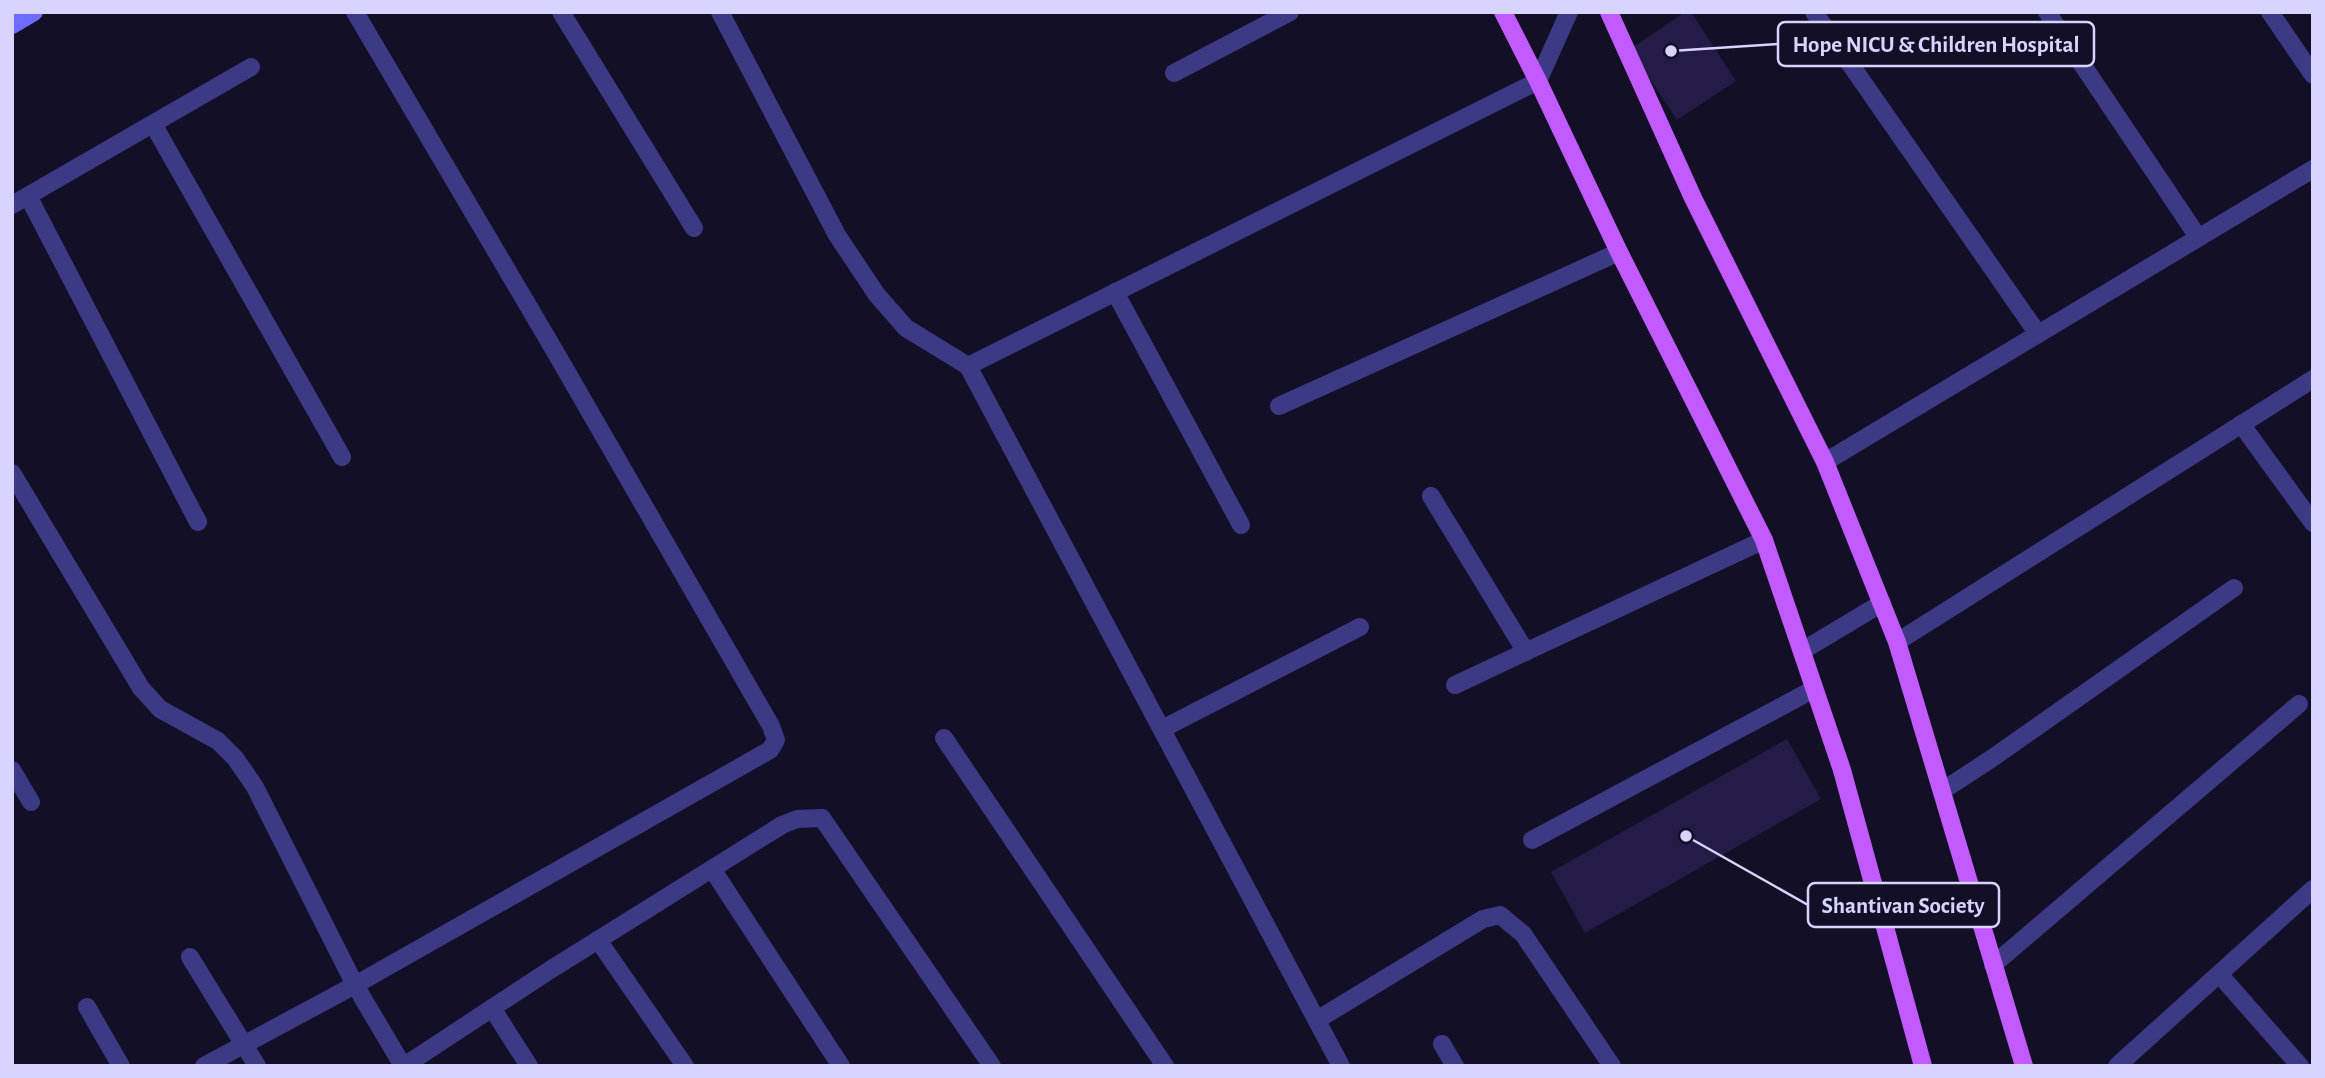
<svg xmlns="http://www.w3.org/2000/svg" width="2325" height="1078" font-family="'Alegreya Sans',sans-serif">
<style>
.building{fill:#241b47}
.lines{fill:none;stroke-linecap:round;stroke-linejoin:round}
.minor{stroke:#3d3a85;stroke-width:18}
.secondary{stroke:#6f6bff;stroke-width:18}
.primary{stroke:#c25bff;stroke-width:18}
.leader{fill:none;stroke:#d9d4ff;stroke-width:2.5}
.callout-dot{fill:#d9d4ff;stroke:#130f26;stroke-width:2.5}
.callout{fill:#130f26;stroke:#d9d4ff;stroke-width:2.5}
.callout-label{font-size:23px;text-anchor:middle;font-weight:bold;fill:#d9d4ff}
</style>
<rect width="100%" height="100%" fill="#130f26"/>
<g class="building">
<path d="M1685,12h6l45,69 -59,39 -47,-71z"/>
<path d="M1787,739l34,60 -236,134 -34,-61z"/>
</g>
<g class="lines">
<g class="minor">
<path d="M561,12l133,216"/>
<path d="M720,12l117,223 40,60 29,33 62,38"/>
<path d="M1814,12l224,322"/>
<path d="M2047,12l151,225"/>
<path d="M2270,12l43,63"/>
<path d="M1174,73l116,-61"/>
<path d="M153,124l189,333"/>
<path d="M28,196l170,326"/>
<path d="M12,205l239,-138"/>
<path d="M1115,292l126,233"/>
<path d="M1279,406l340,-154"/>
<path d="M2241,424l72,99"/>
<path d="M1825,462l488,-293"/>
<path d="M12,473l129,215 19,21 58,32 17,17 20,29 100,198 48,81"/>
<path d="M1431,496l95,156"/>
<path d="M1897,642l416,-263"/>
<path d="M1802,651l80,-48"/>
<path d="M1455,685l309,-145"/>
<path d="M1162,729l198,-102"/>
<path d="M944,738l221,328"/>
<path d="M12,770l19,32"/>
<path d="M1942,791l49,-32 243,-171"/>
<path d="M1532,840l282,-151"/>
<path d="M712,869l129,197"/>
<path d="M598,940l87,126"/>
<path d="M190,957l67,109"/>
<path d="M1993,965l306,-261"/>
<path d="M2219,974l81,92"/>
<path d="M87,1007l34,59"/>
<path d="M492,1008l37,58"/>
<path d="M1317,1020l166,-101 17,-4 23,19 89,132"/>
<path d="M1442,1044l13,22"/>
<path d="M204,1066l151,-81 415,-235 6,-10 -5,-14 -218,-378 -198,-336"/>
<path d="M404,1066l146,-96 232,-145 15,-6 25,-1 170,248"/>
<path d="M1341,1066l-373,-700 570,-285 31,-69"/>
<path d="M2117,1066l196,-177"/>
</g>
<path class="secondary" d="M12,25l22,-13"/>
<g class="primary">
<path d="M1503,12l35,69 81,171 145,288 78,230 81,296"/>
<path d="M1609,12l84,186 132,264 72,180 127,424"/>
</g>
</g>
<path class="leader" d="M1671 51L1778 44M1686 836L1808 905"/>
<g class="callout-dot">
<circle cx="1671" cy="51" r="7"/>
<circle cx="1686" cy="836" r="7"/>
</g>
<g class="callout">
<rect x="1778" y="22" width="316" height="44" rx="7"/>
<rect x="1808" y="883" width="191" height="44" rx="7"/>
</g>
<g class="callout-label">
<text x="1936" y="52">Hope NICU &amp; Children Hospital</text>
<text x="1903" y="913">Shantivan Society</text>
</g>
<rect width="2325" height="1078" fill="none" stroke="#d9d4ff" stroke-width="28"/>
</svg>
